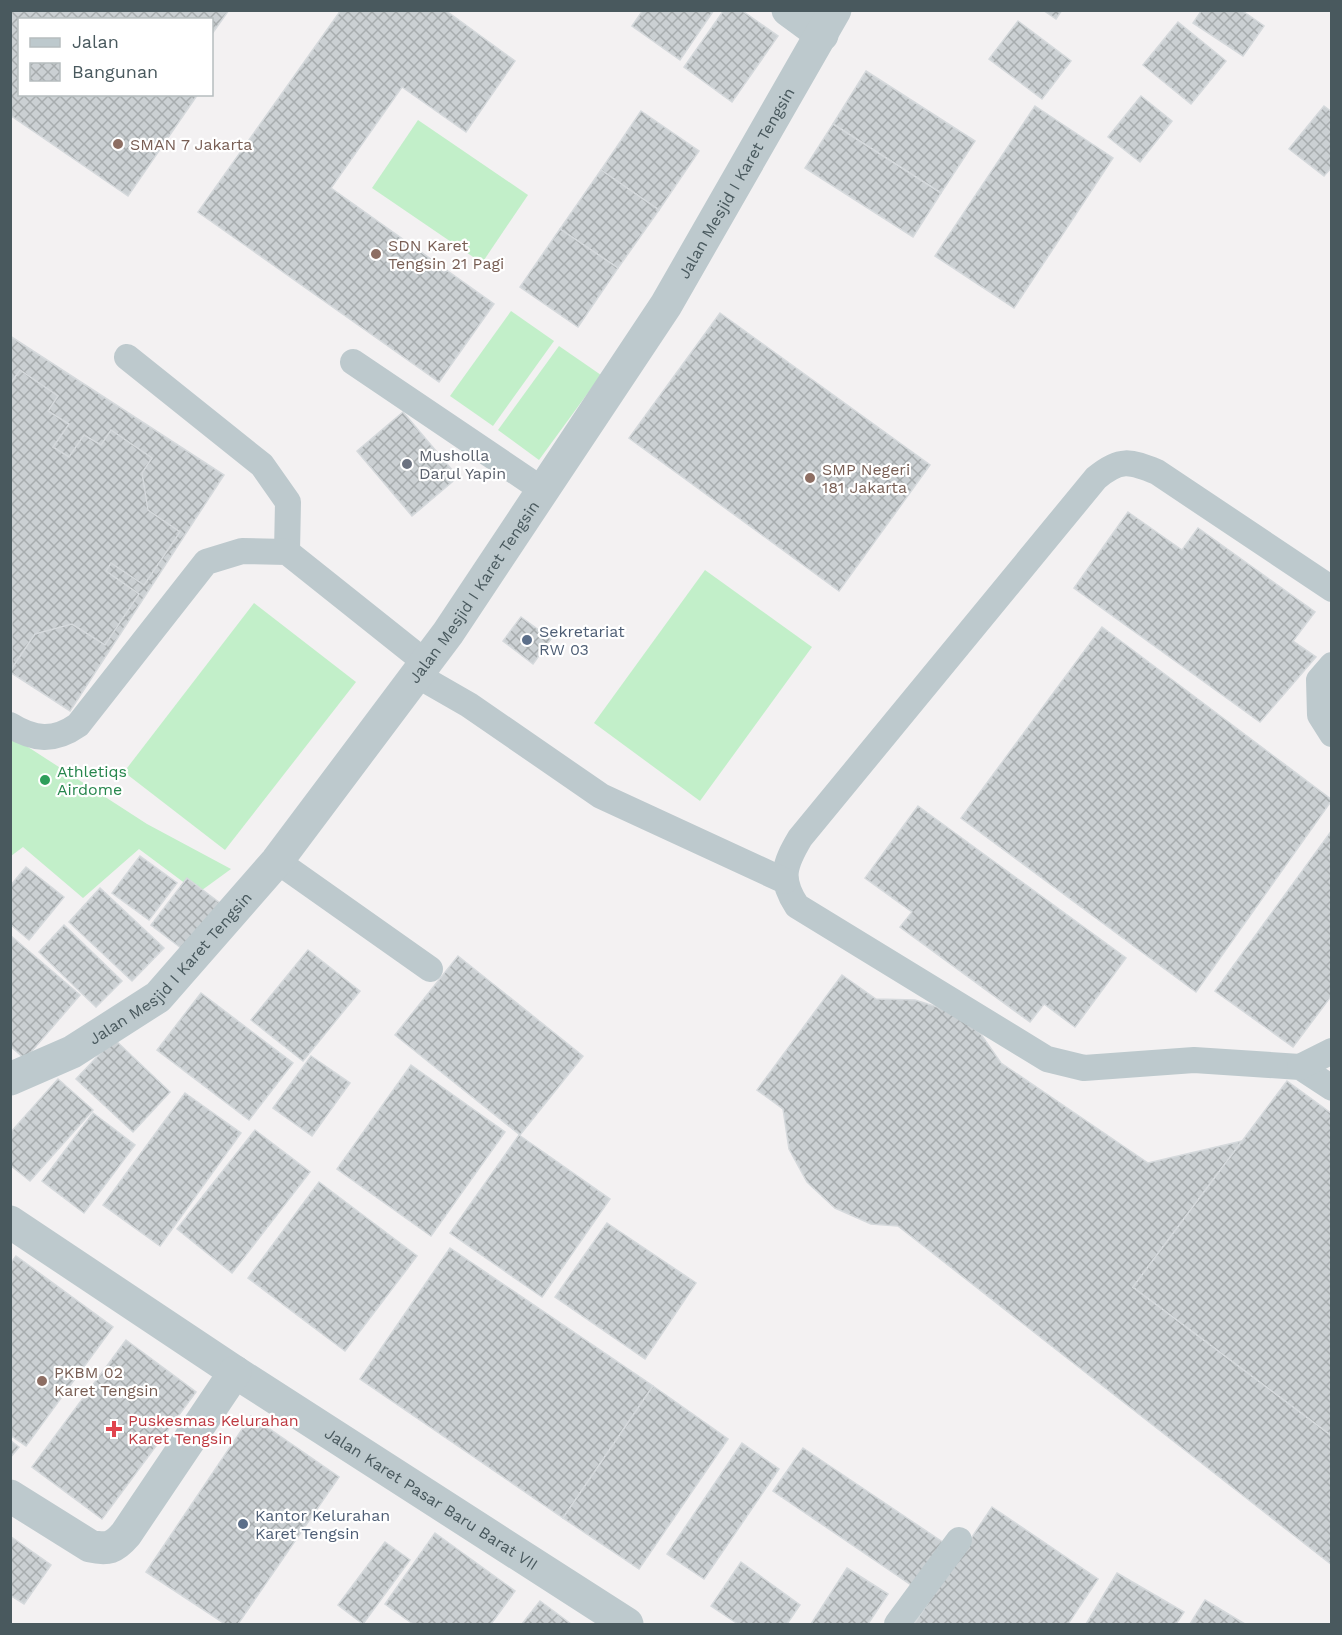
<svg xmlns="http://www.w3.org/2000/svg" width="1342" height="1635" font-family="'Work Sans',sans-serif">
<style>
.pitch{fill:#c2efc9}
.building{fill:url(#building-cross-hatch);stroke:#d5d9dc;stroke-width:1.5}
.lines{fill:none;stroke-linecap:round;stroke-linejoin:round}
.service{stroke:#bdc9cd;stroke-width:26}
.minor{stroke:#bdc9cd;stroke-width:33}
.education-dot{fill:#8d6e63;stroke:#fff;stroke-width:2}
.worship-dot{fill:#6b7280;stroke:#fff;stroke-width:2}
.service-dot{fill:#5c6f8a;stroke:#fff;stroke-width:2}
.leisure-dot{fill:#2e9e5b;stroke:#fff;stroke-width:2}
.health-dot{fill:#e0444e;stroke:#fff;stroke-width:2}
.labels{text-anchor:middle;stroke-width:4.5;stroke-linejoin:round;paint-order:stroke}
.education-label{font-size:16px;fill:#785e54;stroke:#fff;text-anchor:start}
.street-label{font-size:16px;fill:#49595e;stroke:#fff}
.worship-label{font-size:16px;fill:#5b616d;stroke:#fff;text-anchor:start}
.service-label{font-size:16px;fill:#4e5e75;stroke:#fff;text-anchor:start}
.leisure-label{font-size:16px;fill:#27864d;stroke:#fff;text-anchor:start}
.health-label{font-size:16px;fill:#be3a42;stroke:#fff;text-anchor:start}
</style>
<defs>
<pattern id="building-cross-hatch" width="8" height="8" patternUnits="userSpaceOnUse" patternTransform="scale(1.5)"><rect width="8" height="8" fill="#cbd0d3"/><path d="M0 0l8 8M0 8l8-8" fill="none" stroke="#a7acae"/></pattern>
</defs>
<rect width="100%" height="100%" fill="#f3f1f2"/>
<g class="pitch">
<path d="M418,120l110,75 -46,68 -110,-75z"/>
<path d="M511,311l43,30 -61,85 -43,-30z"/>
<path d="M559,346l42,29 -62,85 -41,-30z"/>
<path d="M705,570l107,77 -112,154 -106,-78z"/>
<path d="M254,603l102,79 -131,168 -101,-78z"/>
<path d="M11,736l136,88 84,45 -33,24 -59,-44 -56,49 -60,-51 -12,9z"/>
</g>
<g class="building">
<path d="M10,10h219l-17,24v-14h-192v74h178l-70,102 -118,-81z"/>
<path d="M341,10h104l70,51 -49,71 -64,-45 -71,101 163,116 -55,78 -241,-170z"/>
<path d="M643,10h71l-34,50 -48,-34z"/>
<path d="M724,10h17l37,26 -46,66 -48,-35z"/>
<path d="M1043,10h19l-6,9z"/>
<path d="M1202,10h39l23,16 -21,30 -50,-33z"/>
<path d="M1018,21l53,40 -29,38 -53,-40z"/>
<path d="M1178,22l48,39 -35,43 -48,-39z"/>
<path d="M866,71l109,70 -34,52 -108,-69z"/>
<path d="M1141,96l31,25 -32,41 -32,-25z"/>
<path d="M1035,106l78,52 -99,150 -79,-52z"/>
<path d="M1324,106l8,6v55l-8,9 -35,-27z"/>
<path d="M641,111l58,40 -40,59 -58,-40z"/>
<path d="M833,124l108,69 -28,44 -108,-69z"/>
<path d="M601,170l58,40 -41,58 -58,-39z"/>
<path d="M560,229l58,39 -40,59 -58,-40z"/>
<path d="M720,313l210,152 -91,126 -210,-153z"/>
<path d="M10,336l214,139 -154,236 -60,-39z"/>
<path d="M20,370l38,26 -10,15 21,13 -16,23 16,10 15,-22 17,10 10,-15 41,28 -10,15 6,37 32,22 -36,53 -33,-22 -5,8 33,23 -34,51 -33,-21 -37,10 -23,34 -2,-284z"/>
<path d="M403,412l55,65 -46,39 -55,-65z"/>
<path d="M1128,512l54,38 16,-22 117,84 -22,29 23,16 -56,65 -186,-134z"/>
<path d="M521,617l30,22 -18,25 -30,-23z"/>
<path d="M1102,627l230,173 -136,192 -235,-174z"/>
<path d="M918,806l208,152 -51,69 -31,-23 -14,18 -130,-95 12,-15 -47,-34z"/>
<path d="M1332,830v165l-39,52 -78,-56z"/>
<path d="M140,856l37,27 -28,37 -37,-27z"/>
<path d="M26,867l38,30 -35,43 -19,-16v-38z"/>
<path d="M187,878l38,29 -36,47 -38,-29z"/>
<path d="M100,888l64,60 -32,33 -63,-59z"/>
<path d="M64,925l58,56 -26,26 -57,-55z"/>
<path d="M10,935l70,60 -55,64 -15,-13z"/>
<path d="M308,950l52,41 -57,70 -52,-41z"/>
<path d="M458,956l125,100 -63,79 -125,-100z"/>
<path d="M842,975l34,24 39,1 35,11 30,22 21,30 147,100 94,-22 -109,146 199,149v129l-434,-339 -27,-2 -36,-16 -28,-26 -18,-33 -6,-40 -26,-19z"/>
<path d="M201,993l92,70 -44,57 -92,-70z"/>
<path d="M114,1039l56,53 -37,40 -57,-53z"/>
<path d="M311,1056l39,27 -38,53 -39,-28z"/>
<path d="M411,1065l94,67 -74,104 -94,-67z"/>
<path d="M58,1079l35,31 -63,71 -20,-16v-32z"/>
<path d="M1287,1081l45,33v322l-199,-149z"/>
<path d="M185,1093l56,40 -81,113 -57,-41z"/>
<path d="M93,1113l42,32 -51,68 -42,-32z"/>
<path d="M255,1130l55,42 -78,101 -55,-44z"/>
<path d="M519,1135l91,64 -68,98 -92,-64z"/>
<path d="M319,1182l98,74 -72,95 -97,-73z"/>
<path d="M607,1223l89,60 -51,76 -90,-62z"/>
<path d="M450,1248l203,138 -90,132 -203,-139z"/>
<path d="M16,1256l97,71 -87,119 -16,-11v-171z"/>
<path d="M126,1340l70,52 -94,127 -70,-52z"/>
<path d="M653,1386l75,53 -89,130 -76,-51z"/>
<path d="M251,1416l88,61 -101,147h-13l-79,-52z"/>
<path d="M10,1440l9,7 -9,11z"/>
<path d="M742,1443l37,26 -75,110 -37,-25z"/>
<path d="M803,1448l144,97 -30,44 -144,-98z"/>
<path d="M992,1507l106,72 -30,45h-154z"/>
<path d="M435,1533l80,58 -24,33h-78l-28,-20z"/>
<path d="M10,1536l41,29 -27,39 -14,-9z"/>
<path d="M385,1542l25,18 -47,64 -25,-19z"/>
<path d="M741,1562l59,43 -13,19h-49l-27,-18z"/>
<path d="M847,1568l41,26 -20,30h-57z"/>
<path d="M1117,1573l67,39 -8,12h-90z"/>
<path d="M1205,1600l40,24h-55z"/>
<path d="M540,1601l31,23h-49z"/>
</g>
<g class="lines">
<g class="service">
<path d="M127,357l135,108 26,37 -1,50"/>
<path d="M353,362l191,129"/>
<path d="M1332,589l-175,-117c-27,-11 -37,-14 -61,6l-296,360c-16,27 -21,41 -3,68l250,153 37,9 110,-8 106,7 32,21"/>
<path d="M1332,665l-13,15 1,35 12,19"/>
<path d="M415,674l54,31 132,91 184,85"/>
<path d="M10,725c24,15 44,17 68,0l128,-163 36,-11 45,1 138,110"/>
<path d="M277,861l153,108"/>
<path d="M1300,1067l32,-16"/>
<path d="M897,1624l62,-84"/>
</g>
<g class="minor">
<path d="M788,10l34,25"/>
<path id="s1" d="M10,1079l62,-27 86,-55 119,-136 171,-228 218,-328 169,-295"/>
<path id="s2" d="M10,1222l225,150 392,252"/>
<path d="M10,1496l80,50c18,4 24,2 36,-12l109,-162"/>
</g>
</g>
<g class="education-dot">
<circle cx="118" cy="144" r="6"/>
<circle cx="376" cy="254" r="6"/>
<circle cx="810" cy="478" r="6"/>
<circle cx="42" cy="1381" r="6"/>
</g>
<circle class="worship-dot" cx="407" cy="464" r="6"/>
<g class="service-dot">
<circle cx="527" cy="640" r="6"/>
<circle cx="243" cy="1524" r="6"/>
</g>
<circle class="leisure-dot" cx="45" cy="780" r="6"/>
<path class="health-dot" d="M111 1420h6v6h6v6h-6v6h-6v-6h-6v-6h6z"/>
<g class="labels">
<g class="education-label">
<text x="130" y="150">SMAN 7 Jakarta</text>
<text x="388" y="251">SDN Karet<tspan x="388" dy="18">Tengsin 21 Pagi</tspan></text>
<text x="822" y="475">SMP Negeri<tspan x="822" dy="18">181 Jakarta</tspan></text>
<text x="54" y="1378">PKBM 02<tspan x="54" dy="18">Karet Tengsin</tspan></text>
</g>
<g class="street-label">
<text dy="6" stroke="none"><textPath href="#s1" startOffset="1170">Jalan Mesjid I Karet Tengsin</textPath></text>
<text dy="6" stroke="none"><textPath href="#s1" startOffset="684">Jalan Mesjid I Karet Tengsin</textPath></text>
<text dy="6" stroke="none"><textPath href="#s1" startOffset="198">Jalan Mesjid I Karet Tengsin</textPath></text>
<text dy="6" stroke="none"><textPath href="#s2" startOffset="504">Jalan Karet Pasar Baru Barat VII</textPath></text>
</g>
<g class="worship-label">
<text x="419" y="461">Musholla<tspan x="419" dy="18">Darul Yapin</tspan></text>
</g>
<g class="service-label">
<text x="539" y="637">Sekretariat<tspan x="539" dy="18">RW 03</tspan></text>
<text x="255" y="1521">Kantor Kelurahan<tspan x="255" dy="18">Karet Tengsin</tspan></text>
</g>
<g class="leisure-label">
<text x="57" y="777">Athletiqs<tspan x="57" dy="18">Airdome</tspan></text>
</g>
<g class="health-label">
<text x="128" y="1426">Puskesmas Kelurahan<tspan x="128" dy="18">Karet Tengsin</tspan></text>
</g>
</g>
<rect width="1342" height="1635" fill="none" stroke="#49595e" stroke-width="24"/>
<rect x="18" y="18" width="195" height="78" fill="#ffffff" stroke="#b6bdbf" stroke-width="1.5"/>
<rect x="30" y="38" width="30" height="9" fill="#bdc9cd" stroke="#b6bdbf" stroke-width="1.5"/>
<text x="72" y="48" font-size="18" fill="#49595e">Jalan</text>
<rect x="30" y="63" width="30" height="18" fill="url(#building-cross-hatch)" stroke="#b6bdbf" stroke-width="1.5"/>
<text x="72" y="78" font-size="18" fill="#49595e">Bangunan</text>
</svg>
